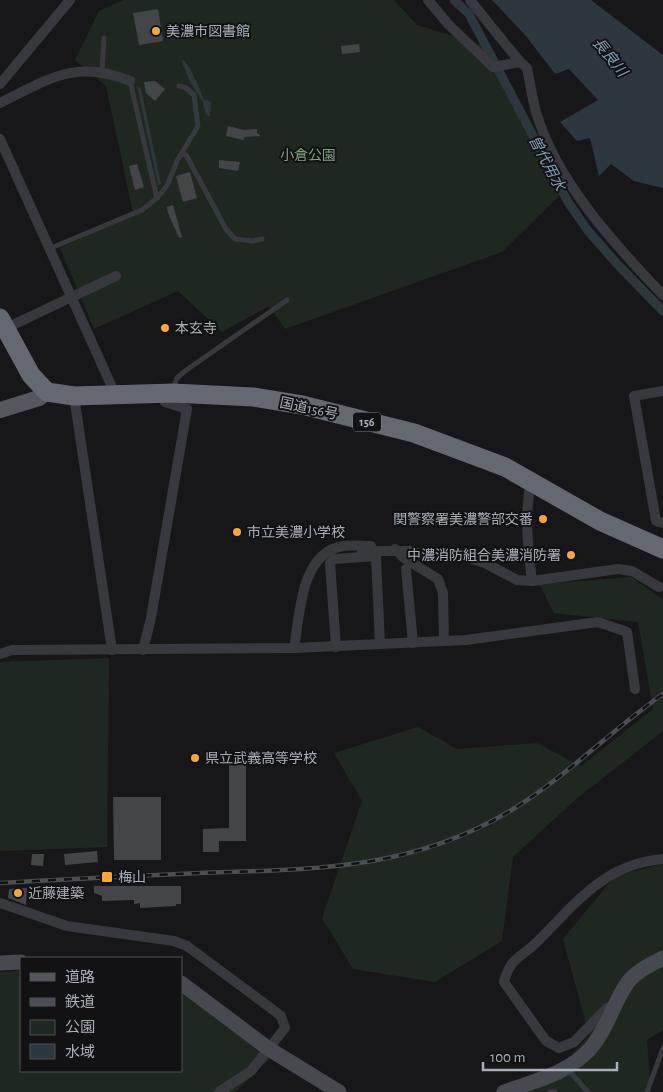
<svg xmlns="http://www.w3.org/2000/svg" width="663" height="1092" font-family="'Alegreya Sans','Noto Sans JP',sans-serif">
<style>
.green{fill:#1f2820}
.water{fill:#2d373e}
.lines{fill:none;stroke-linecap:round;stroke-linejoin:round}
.canal{stroke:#2d373e;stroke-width:9}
.building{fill:#434549}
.lane{stroke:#38393e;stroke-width:5}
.street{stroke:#38393e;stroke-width:10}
.secondary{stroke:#46494f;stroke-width:15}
.primary{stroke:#54575e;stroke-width:16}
.highway{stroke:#646870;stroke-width:19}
.rail-casing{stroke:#4b4e54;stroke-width:4.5}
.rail{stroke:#121214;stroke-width:2.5;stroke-dasharray:8;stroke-linecap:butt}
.poi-dot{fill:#f8a830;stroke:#121214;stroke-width:2}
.labels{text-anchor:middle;stroke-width:4;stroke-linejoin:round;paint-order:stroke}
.shield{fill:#121214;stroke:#7c8088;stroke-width:1}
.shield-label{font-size:12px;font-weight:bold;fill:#a9afba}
.poi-label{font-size:14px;fill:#a9afba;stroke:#121214;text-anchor:start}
.park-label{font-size:14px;fill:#7fa57f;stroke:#121214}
.street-label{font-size:14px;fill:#a9afba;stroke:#121214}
.water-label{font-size:15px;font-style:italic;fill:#7f9fb6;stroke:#121214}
</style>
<rect width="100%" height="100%" fill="#171719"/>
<g class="green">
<path d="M123,0h271l23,25 75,23 73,142 -63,62 -217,77 -16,-23 -47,26 -44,-41 -84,38 -34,-81 73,-35 -27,-127 -31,-26 24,-49z"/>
<path d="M631,577l32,23v131l-88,69 -62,57 -11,84 -67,41 -82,-13 -31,-51 40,-117 -28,-48 84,-26 39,22 80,-6 44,23 72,-57 -15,-87 -84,-9 -15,-29z"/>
<path d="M109,658l-2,189 -107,4v-189z"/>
<path d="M663,864v166l-16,10 4,52h-124l25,-14 37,-43 -26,-96 52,-63z"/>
<path d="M21,971v100h160v-82l95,64 -41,39h-235v-120z"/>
</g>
<g class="water">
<path d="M492,0h99l72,55v133l-29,-7 -23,-17 -12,12 -9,-38 -13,3 -17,-19 38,-22 -29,-31 -14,5 -29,-38z"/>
<path d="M183,60c5,2 19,32 20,39l8,3 -1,14 -4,-1 -3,-13 -13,-20 -8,-20z"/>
<path d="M137,86l4,3 20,95 -3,1z"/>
</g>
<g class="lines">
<path class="canal" d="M454,0l15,14 99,188 21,30 30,34 44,45"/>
</g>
<g class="building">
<path d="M158,9l5,32 -24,4 -6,-32z"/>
<path d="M359,44l1,8 -18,2 -1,-8z"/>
<path d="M155,81l10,8 -10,12 -9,-8 -2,-11z"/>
<path d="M228,126l16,4 13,-1v4l4,3 -17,1v3l-18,-4z"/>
<path d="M219,160l21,2 -2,9 -19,-3z"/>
<path d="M137,164l7,23 -9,3 -6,-24z"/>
<path d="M190,172l7,26 -14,4 -7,-26z"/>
<path d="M173,205l9,32 -3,1 -11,-25 -1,-6z"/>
<path d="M229,765h17v76h-27v11h-16v-23l26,-1z"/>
<path d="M113,797h48v63h-47z"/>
<path d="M97,851l1,11 -33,3 -1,-11z"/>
<path d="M32,854h12l-1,12 -12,-1z"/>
<path d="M94,886h87v18h-5v2l-36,2v-5l-6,1v-4l-32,1v-5l-8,-3z"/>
<path d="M27,888l-1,17 -18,-7 1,-9z"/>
</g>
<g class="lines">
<g class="lane">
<path d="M102,72l2,-34"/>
<path d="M182,154l4,1 40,74 9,10 18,2 9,-2"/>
<path d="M157,198l10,-12 10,-25 21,-35 -4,-31 -8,-7 -7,-2"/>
<path d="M51,248l91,-38 15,-12 -27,-117"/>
<path d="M173,389l4,-11 8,-7 102,-71"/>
<path d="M568,1070l20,22"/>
<path d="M550,1092h5"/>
<path d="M647,1092l16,-44"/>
</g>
<g class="street">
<path d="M428,0l20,24 45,43 27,-5"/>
<path d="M470,0l50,62 7,6c3,14 5,30 9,44 21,70 78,132 127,183"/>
<path d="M0,84l70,-84"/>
<path d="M0,103c49,-24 75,-44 130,-22"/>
<path d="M0,139l112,248v7"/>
<path d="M2,330l114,-54"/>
<path d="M663,391l-29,5 22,125 7,2"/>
<path d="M74,396l38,254"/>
<path d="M531,481c-7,33 -3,67 1,100"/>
<path d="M395,549l9,9 34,21 5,14 1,48"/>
<path d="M361,557l1,-6h50l14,6h40l19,6 32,17 15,1 86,-12 14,2 27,16"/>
<path d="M406,569l7,74"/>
<path d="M336,647l-6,-84 4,-4 42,-3 4,88"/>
<path d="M294,648c6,-33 6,-95 49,-102 9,-1 19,0 28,0"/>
<path d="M143,650l8,-32 36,-209 -22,-7 -4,-9"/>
<path d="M0,654l12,-4 282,-2 172,-8 132,-18 29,10 8,57"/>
<path d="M0,903l67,23 107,15 13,5 81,60 13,10 4,12 -34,43 -32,21"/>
<path d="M615,1005l-8,3 -33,34 -15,6 -13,-7 -42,-59c7,-26 16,-23 33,-40 39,-39 67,-78 126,-83"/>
</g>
<g class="secondary">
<path d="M0,963l21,-1"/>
<path d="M181,983l88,66 70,43"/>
<path d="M504,1092c30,-11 63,-18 86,-43 17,-19 23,-46 38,-67 9,-11 23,-18 35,-24"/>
</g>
<path class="primary" d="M0,410l39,-12 8,-6"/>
<path class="highway" d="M0,318l31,57 16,17 27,4 99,-3 80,4 49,8 112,28 91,34 95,54 63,28"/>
<g class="rail-casing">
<path id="rail" d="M0,883c67,-4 133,-7 200,-10 112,-4 210,-2 310,-62 55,-33 100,-80 153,-117"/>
</g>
<use href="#rail" class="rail"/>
</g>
<g class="poi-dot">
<circle cx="156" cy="31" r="5"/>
<circle cx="165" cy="328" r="5"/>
<circle cx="543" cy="519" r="5"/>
<circle cx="237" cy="532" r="5"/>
<circle cx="571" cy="555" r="5"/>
<circle cx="195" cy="758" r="5"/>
<rect x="101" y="871" width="12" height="12" rx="2.5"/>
<circle cx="18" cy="893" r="5"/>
</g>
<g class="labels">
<rect class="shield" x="353" y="412.5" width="28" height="19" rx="4"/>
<g class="shield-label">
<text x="367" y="426">156</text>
</g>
<g class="poi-label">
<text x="166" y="36">美濃市図書館</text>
<text x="175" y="333">本玄寺</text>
<text x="533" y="524" text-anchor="end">関警察署美濃警部交番</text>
<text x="247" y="537">市立美濃小学校</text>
<text x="561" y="560" text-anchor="end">中濃消防組合美濃消防署</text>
<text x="205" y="763">県立武義高等学校</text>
<text x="118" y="882">梅山</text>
<text x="28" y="898">近藤建築</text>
</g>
<g class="park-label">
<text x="308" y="160">小倉公園</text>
</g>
<g class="street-label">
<text transform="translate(309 408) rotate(12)" y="5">国道156号</text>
</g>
<g class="water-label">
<text transform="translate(610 57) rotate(51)" y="5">長良川</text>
<text transform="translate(547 163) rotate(62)" y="5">曽代用水</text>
</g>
</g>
<rect x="20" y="957" width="162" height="115" fill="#121214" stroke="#4e5156"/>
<rect x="30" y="973" width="25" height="8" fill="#54575e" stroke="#4e5156"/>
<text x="65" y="982" font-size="15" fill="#a9afba">道路</text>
<rect x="30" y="998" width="25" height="8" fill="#4b4e54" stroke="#4e5156"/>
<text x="65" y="1007" font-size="15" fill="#a9afba">鉄道</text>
<rect x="30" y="1020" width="25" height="15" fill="#1f2820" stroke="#4e5156"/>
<text x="65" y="1032" font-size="15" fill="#a9afba">公園</text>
<rect x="30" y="1044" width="25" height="15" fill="#2d373e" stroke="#4e5156"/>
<text x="65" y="1057" font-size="15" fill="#a9afba">水域</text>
<path d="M483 1062v8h134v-8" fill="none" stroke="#a9afba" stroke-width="2.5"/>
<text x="490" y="1062" font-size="15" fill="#a9afba" stroke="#121214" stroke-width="4" paint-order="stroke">100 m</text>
</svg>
